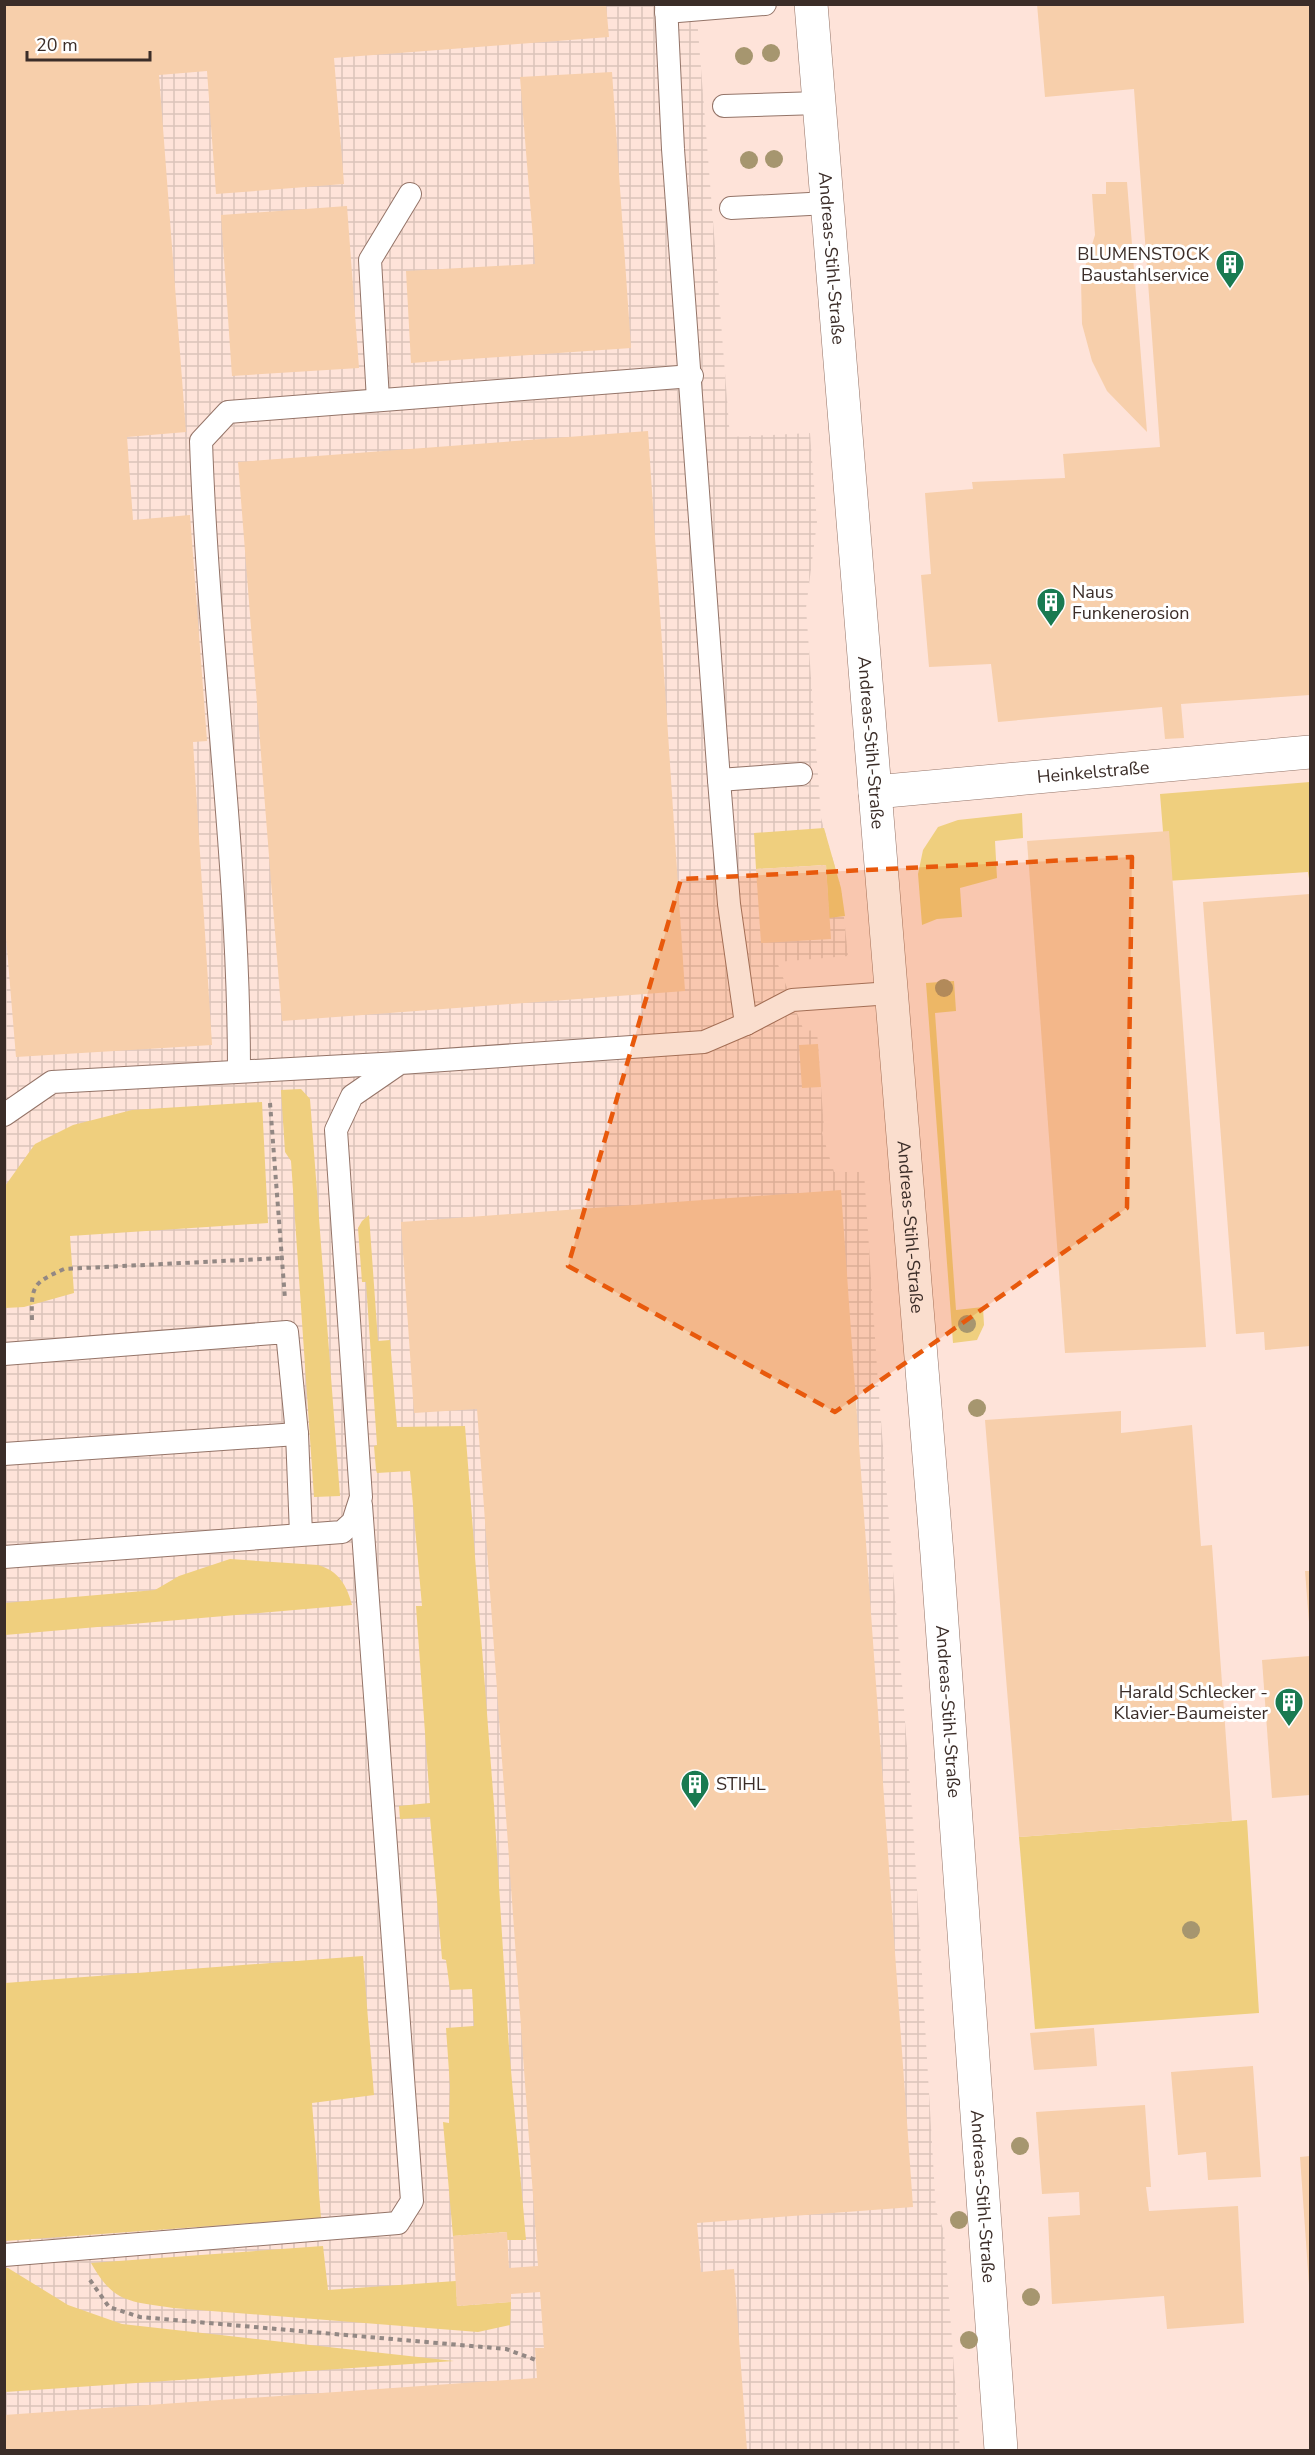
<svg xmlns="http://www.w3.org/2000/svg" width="1315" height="2455" font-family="'Nunito Sans',sans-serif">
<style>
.built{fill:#fee3d9}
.industrial{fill:url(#industrial-grid)}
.green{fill:#efcf7e}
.building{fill:#f7cfab}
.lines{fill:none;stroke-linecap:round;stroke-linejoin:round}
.lane-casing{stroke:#947468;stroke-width:24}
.street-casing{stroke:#947468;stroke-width:34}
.path{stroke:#938884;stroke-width:4;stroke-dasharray:4.5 4.5;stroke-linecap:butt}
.lane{stroke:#fff;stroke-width:22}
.street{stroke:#fff;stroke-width:33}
.tree{fill:#a6966f}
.marked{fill:#e8590c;fill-opacity:0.2;stroke:#e8590c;stroke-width:4.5;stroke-dasharray:12 8;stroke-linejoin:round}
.labels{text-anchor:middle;stroke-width:6;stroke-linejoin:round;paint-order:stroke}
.poi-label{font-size:18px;fill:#3b2d28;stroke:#fff;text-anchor:end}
.street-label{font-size:18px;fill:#3b2d28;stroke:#fff}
</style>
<defs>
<pattern id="industrial-grid" width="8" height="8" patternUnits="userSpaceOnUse" patternTransform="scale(1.5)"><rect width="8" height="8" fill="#fee3d9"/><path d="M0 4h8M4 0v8" fill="none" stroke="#dbc3ba"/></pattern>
</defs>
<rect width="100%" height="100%" fill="#fbf4f1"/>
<rect class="built" x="5" y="5" width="1305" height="2445"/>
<path class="industrial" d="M5,5h691l34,432 80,-4 7,89 -11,86 8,111 7,99 20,70 7,68 -71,6 27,69 13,-1 7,99 -2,4 12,39h30l14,211 35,439 23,389 8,20 16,219h-955z"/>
<g class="green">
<path d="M1310,782v103l-2,-13 -141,9 -7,-87z"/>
<path d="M1022,813l1,25 -28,3 2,37 -37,10 2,29 -25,2 -15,6 -4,-51 5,-24 15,-23 20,-7z"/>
<path d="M824,828l17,60 4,28 -16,2 -3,-53 -70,4 -2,-36z"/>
<path d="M954,981l2,30 -21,2 21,297 27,-3 1,18 -7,15 -24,3 -27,-360z"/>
<path d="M301,1089l9,10 30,397 -26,1 -23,-336 -6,-9 -4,-62z"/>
<path d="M262,1102l6,121 -198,13 4,57 -50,14 -19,1v-122l30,-42 38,-19 59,-15z"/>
<path d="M369,1215l9,126 12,-1 7,87 68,-1 29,379 15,243 17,192h-19l-1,-8 -53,4 -10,-114 6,1 1,-37 -4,-58 28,-2 -2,-37 -22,1 -4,-30 -4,-1 -12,-142 -30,2 -1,-13 31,-3 -14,-197h6l-12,-135 -33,2 -1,-3 -2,-24 3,-1 -11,-163h-4l-4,-54 4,-7z"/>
<path d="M230,1559l88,6c21,6 29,21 34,40l-347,30v-32l150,-13 24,-14z"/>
<path d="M1247,1820l12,193 -224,16 -16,-192z"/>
<path d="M363,1956l11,139 -62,8 9,115 -316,23v-258z"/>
<path d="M323,2246l5,44 128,-9 1,25 54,-4 -1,23 -32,7 -305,-24c-43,-7 -59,-4 -82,-45z"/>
<path d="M5,2268h3l60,37 54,19 332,37 -449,31z"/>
</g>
<g class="building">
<path d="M4,4h602l3,33 -275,21 10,126 -128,10 -9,-123 -48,4 27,357 -59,5 6,83 57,-5 17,226 -14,1 19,303 -196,12 -12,-144z"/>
<path d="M1037,4h273v691l-129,9 3,34 -19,1 -3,-32 -164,15 -7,-58 -62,3 -8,-92 10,-1 -6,-81 48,-4 -1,-7 93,-4 -2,-24 97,-7 -26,-358 -89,8z"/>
<path d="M612,72l19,276 -220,15 -5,-92 129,-7 -15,-187z"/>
<path d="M1106,182h21l20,250 -40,-41 -15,-30 -10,-37 -1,-44 14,-45 -3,-41h14z"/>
<path d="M347,206l12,162 -127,8 -11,-161z"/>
<path d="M648,431l37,560 -403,30 -44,-559z"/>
<path d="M1169,831l37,516 -141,6 -38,-512z"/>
<path d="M826,865l5,74 -70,4 -5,-74z"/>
<path d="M1310,894v452l-45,4 -1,-18 -28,2 -33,-432z"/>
<path d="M818,1044l3,43 -19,1 -3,-43z"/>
<path d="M841,1190l72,1017 -216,16 4,49 33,-3 13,181h-743v-35l533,-37 -2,-30h9l-4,-56 -29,2v8l-54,4 -4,-70 54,-4 2,36 29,-2 -61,-857 -63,4 -13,-191z"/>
<path d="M1121,1411v22l71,-8 9,121 11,-1 20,276 -213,16 -34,-417z"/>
<path d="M1305,1571h5v51h-1z"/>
<path d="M1310,1656v139l-38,3 -10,-138z"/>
<path d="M1094,2028l3,38 -63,4 -4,-37z"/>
<path d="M1253,2066l8,111 -53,3 -2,-28 -28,3 -7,-83z"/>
<path d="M1145,2105l6,82h-5l3,24 89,-5 6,117 -77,6 -3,-33 -112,8 -4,-87 32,-2 -1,-23 -37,2 -6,-82z"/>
<path d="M1310,2156v129h-1l-9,-128z"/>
</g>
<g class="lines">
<g class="lane-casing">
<g id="lane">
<path d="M666,4l7,145 46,631 10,124 17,120"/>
<path d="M666,12l99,-8"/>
<path d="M724,106l95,-3"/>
<path d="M731,208l97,-5"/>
<path d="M378,400l-8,-140 40,-66"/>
<path d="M719,780l82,-6"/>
<path d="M239,1071c0,-210 -31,-420 -38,-630l27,-29 464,-36"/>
<path d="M4,1115l48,-33 348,-19"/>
<path d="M4,1354l283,-22 10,102 4,100"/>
<path d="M4,1454l293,-20"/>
<path d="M4,1557l338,-25 11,-10 8,-25 -25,-367 16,-34 48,-33 304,-21 42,-18 46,-24 99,-7"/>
<path d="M4,2255l394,-32 14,-22 -51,-696"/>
</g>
</g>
<g class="street-casing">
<g id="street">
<path id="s1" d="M811,4l126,1550 64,896"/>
<path id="s2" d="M875,792l435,-40"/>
</g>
</g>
<g class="path">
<path d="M270,1103l15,196"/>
<path d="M32,1320c-1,-35 1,-37 32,-51l218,-11"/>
<path d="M90,2280l19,27 31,10 366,32 30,11"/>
</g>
<use href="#lane" class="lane"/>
<use href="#street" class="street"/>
</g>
<g class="tree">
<circle cx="771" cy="53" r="9"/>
<circle cx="744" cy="56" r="9"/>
<circle cx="774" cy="159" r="9"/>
<circle cx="749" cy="160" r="9"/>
<circle cx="944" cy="988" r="9"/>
<circle cx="967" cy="1324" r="9"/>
<circle cx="977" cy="1408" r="9"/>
<circle cx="1191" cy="1930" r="9"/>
<circle cx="1020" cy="2146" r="9"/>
<circle cx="959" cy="2220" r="9"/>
<circle cx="1031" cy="2297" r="9"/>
<circle cx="969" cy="2340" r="9"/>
</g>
<path class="marked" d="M1132,857l-5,351 -292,204 -267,-146 113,-387z"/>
<defs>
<g id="building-pin" transform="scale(1.5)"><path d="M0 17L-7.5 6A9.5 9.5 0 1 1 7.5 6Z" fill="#197a51" stroke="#fff"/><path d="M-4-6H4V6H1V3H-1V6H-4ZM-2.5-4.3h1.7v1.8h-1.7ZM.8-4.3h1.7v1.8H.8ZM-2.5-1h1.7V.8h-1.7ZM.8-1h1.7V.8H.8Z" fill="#fff"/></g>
</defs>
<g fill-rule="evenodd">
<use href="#building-pin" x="1230" y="264"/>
<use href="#building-pin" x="1051" y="602"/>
<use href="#building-pin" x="1289" y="1702"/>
<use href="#building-pin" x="695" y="1784"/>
</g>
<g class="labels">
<g class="poi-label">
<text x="1209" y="260">BLUMENSTOCK<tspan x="1209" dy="21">Baustahlservice</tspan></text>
<text x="1072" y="598" text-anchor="start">Naus<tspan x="1072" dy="21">Funkenerosion</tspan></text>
<text x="1268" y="1698">Harald Schlecker -<tspan x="1268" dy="21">Klavier-Baumeister</tspan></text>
<text x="716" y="1790" text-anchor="start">STIHL</text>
</g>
<g class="street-label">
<text dy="6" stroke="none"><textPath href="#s1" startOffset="255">Andreas-Stihl-Straße</textPath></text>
<text dy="6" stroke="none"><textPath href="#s1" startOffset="741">Andreas-Stihl-Straße</textPath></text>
<text dy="6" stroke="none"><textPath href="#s2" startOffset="219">Heinkelstraße</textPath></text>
<text dy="6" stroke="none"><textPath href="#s1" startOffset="1227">Andreas-Stihl-Straße</textPath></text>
<text dy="6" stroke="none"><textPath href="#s1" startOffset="1713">Andreas-Stihl-Straße</textPath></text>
<text dy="6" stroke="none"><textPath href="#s1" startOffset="2199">Andreas-Stihl-Straße</textPath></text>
</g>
</g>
<rect width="1315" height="2455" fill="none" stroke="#3b2d28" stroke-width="12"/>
<path d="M27 51v9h123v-9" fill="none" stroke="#3b2d28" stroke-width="3"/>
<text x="36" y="51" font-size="18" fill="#3b2d28" stroke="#ffffff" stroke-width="4.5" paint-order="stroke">20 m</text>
</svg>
